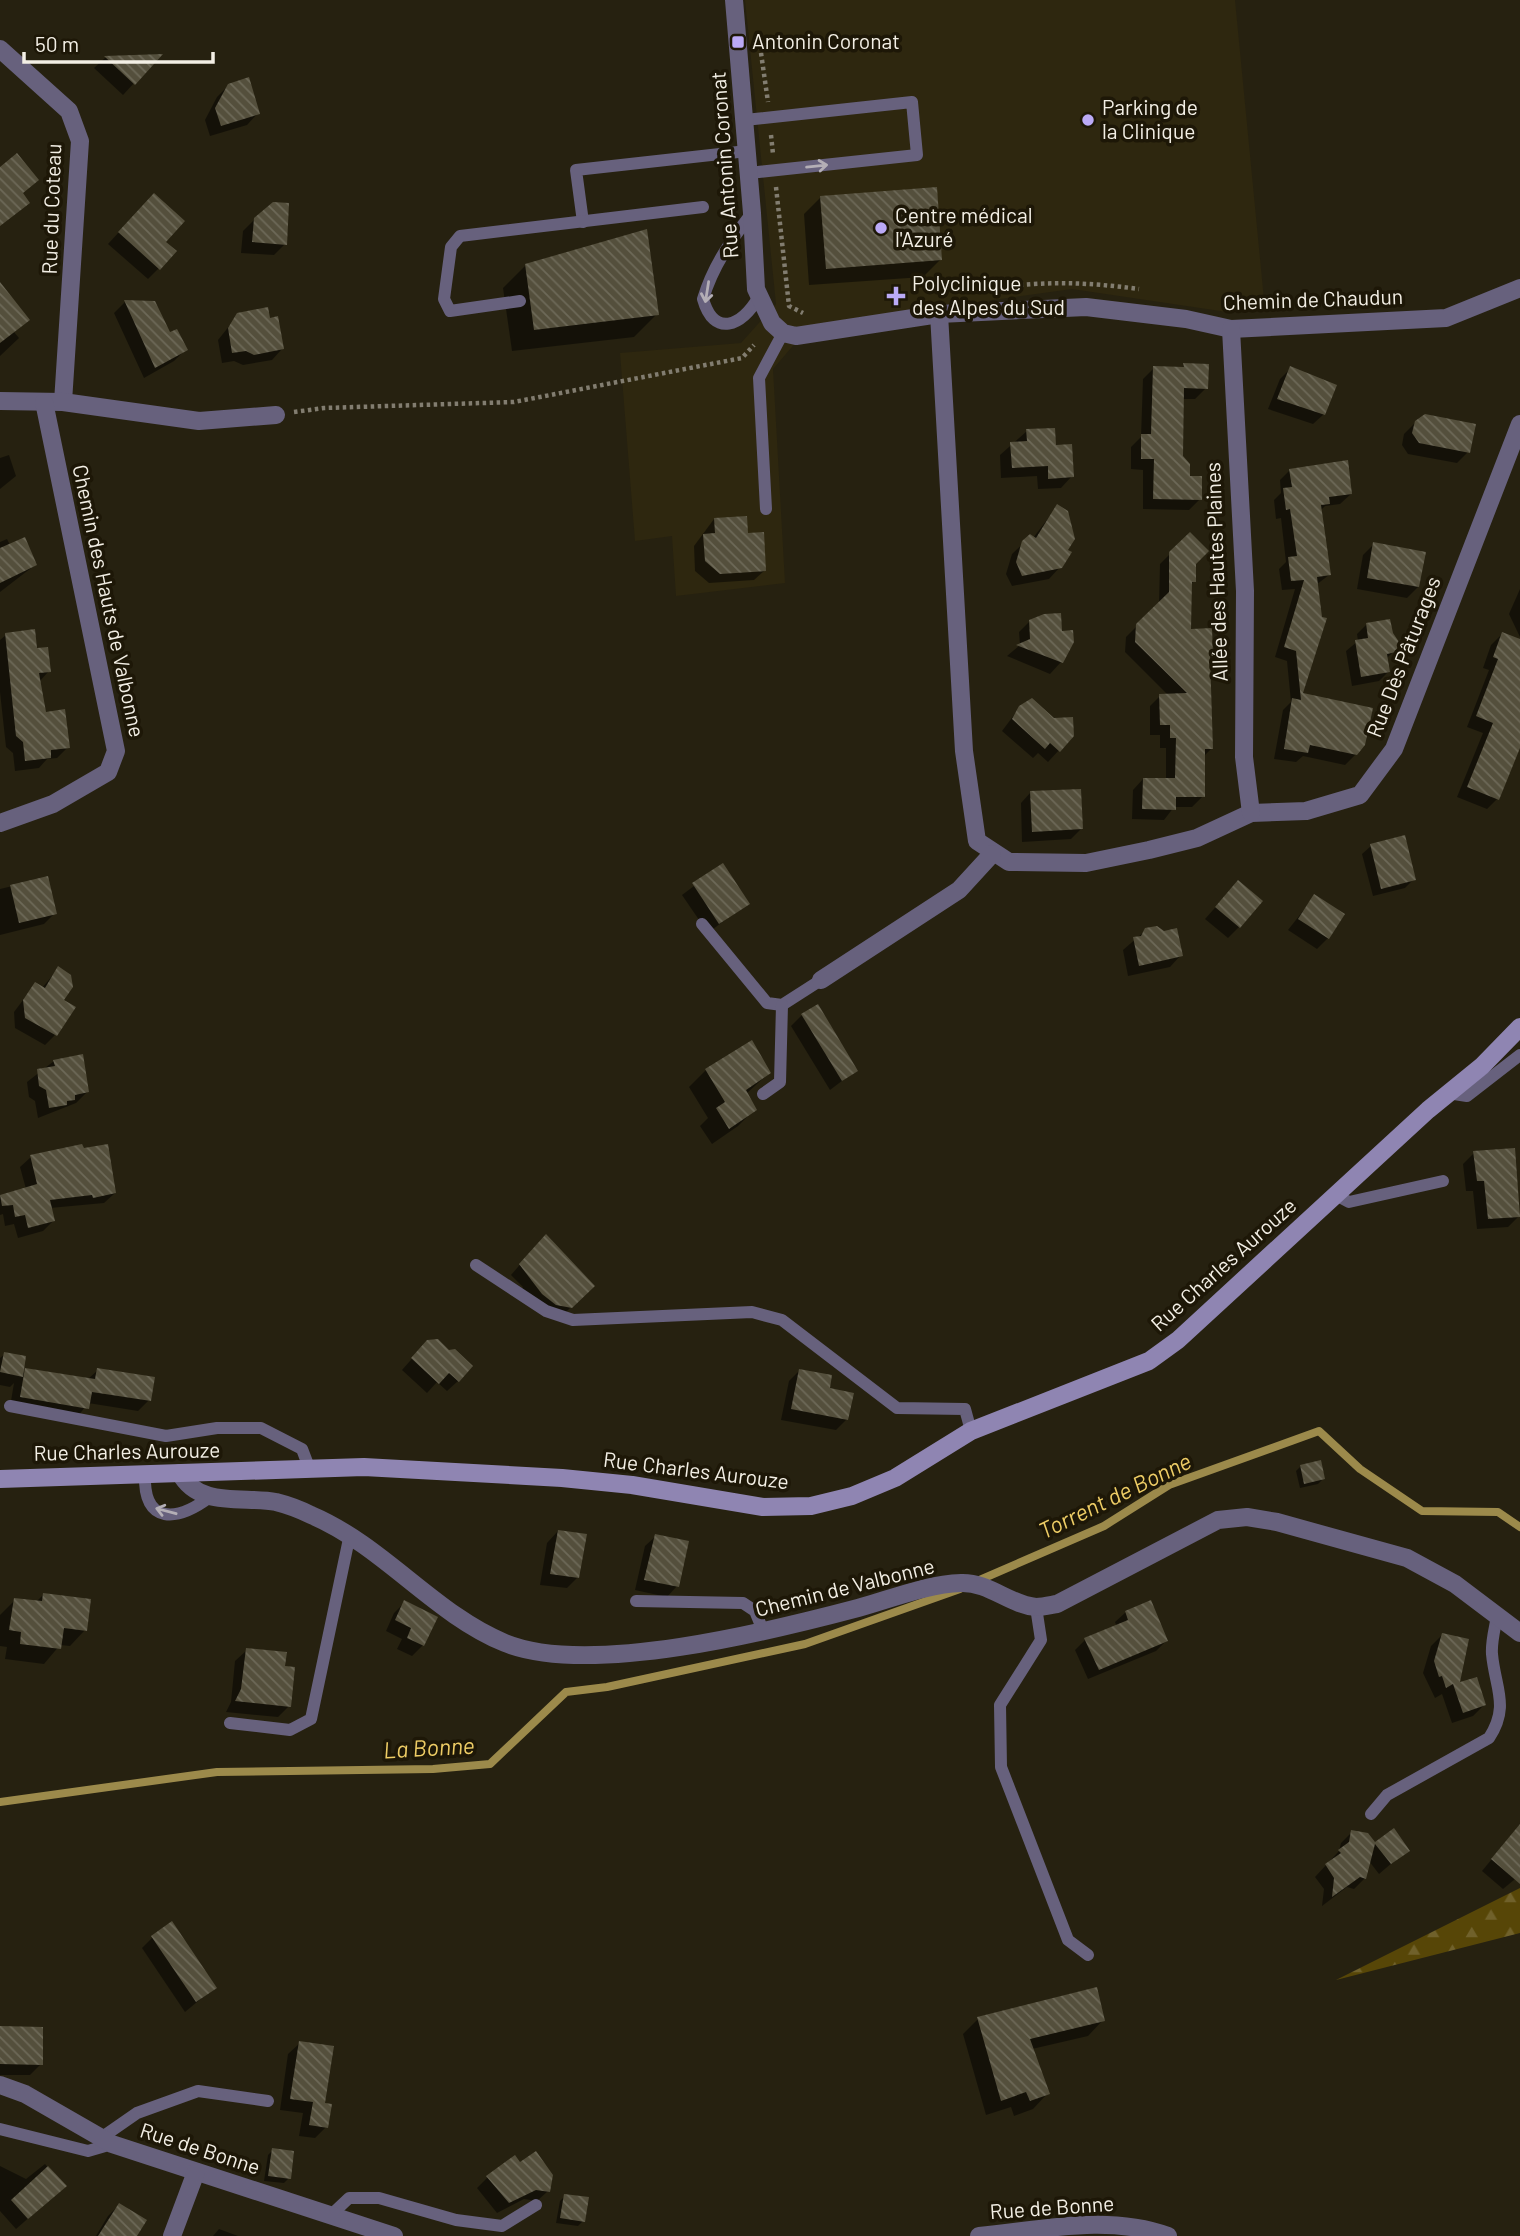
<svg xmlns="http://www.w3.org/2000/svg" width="1520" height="2236" font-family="Barlow,sans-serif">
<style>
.built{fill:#2e270f}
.forest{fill:url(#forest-firs)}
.shadow{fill:#0007}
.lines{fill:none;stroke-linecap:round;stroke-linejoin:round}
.stream{stroke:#9c8a4b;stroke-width:8}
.building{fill:url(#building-back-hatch)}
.path{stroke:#827d70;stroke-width:4.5;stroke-dasharray:3.5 3.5;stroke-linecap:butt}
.lane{stroke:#67617d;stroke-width:12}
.street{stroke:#67617d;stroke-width:18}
.secondary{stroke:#8f85b2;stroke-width:18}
.oneway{stroke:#b4afb6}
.poi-dot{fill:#bbaaf6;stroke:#1d1707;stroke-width:2.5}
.labels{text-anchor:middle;stroke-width:7;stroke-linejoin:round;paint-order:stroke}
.poi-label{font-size:21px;fill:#f3efe5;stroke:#1d1707;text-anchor:start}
.street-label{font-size:21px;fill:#f3efe5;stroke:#1d1707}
.water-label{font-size:23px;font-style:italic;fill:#edcc65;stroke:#1d1707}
</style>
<defs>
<pattern id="forest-firs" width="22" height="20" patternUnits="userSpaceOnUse" patternTransform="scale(1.75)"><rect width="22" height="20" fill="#574607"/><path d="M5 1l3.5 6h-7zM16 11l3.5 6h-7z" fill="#70612b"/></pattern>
<pattern id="building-back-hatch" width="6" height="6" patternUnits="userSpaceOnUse" patternTransform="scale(1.75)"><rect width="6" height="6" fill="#544f3c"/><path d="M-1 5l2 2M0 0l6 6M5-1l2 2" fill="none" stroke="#6d6958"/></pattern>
</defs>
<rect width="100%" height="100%" fill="#262110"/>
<path class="built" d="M745,0h490l30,310 -38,2 -155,-23 -261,36 -38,44 12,214 -109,13 -4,-60 -37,5 -15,-188 121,-10 35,-39z"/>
<path class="forest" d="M1520,1888v45l-184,47z"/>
<g class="shadow">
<path d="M159,56l-36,39 -29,-27 11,-10z"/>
<path d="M229,85l29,28 -11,12 -37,11 -5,-16 12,-23z"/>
<path d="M821,197l119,63 -17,17 -114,8 -5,-71z"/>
<path d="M143,206l21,36 -5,26 -11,11 -40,-35z"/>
<path d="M255,219l30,25 -11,11 -33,-2 2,-22z"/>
<path d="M526,265l131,49 -23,23 -122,14 -9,-63z"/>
<path d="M0,292l27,28 -13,12 5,6 -19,18z"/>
<path d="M125,302l29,1 16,31 15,16 -11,11 -30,17 -30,-65z"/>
<path d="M238,315l31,5 13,29 -10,11 -29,5 -9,-4 -12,2 -4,-23z"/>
<path d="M1207,366l-1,22 -11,11h-13v57l6,22 12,21 -11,11 -46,-1v-39l-12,-1v-22l10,-10 2,-58 11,-11z"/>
<path d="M1291,368l33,46 -11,10 -45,-15 12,-30z"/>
<path d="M1416,422l52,30 -11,11 -49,-9 -6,-9 2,-11z"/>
<path d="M1027,431l28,16 17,29 -11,12 -23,1 -1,-13 -36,2 -1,-23z"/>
<path d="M9,455l7,21 -16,13v-31z"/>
<path d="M1290,470l61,24 -11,10 -15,2 -5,5 9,64 -13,10 -15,109 55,60 -11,11 -42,-9 -7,6 -22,-3 9,-49 8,-8 -4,-41 -12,-4 20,-68 -13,1 -3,-21 7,-7 -5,-44 -5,1 -2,-19 7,-7 -1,-13z"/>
<path d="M1057,507l3,60 -11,12 -37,7 -6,-12 6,-20 19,-18 2,2z"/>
<path d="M714,519l32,16 19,35 -11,10 -45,3 -14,-12 -1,-25z"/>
<path d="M1190,534l4,47 -4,4 -1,45 22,25 -3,3 3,91 -7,7 -1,40 -11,11h-18l-10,13 -32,-1 1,-29 10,-11h23v-31h-6v-13h-10v-29l10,-10 8,-1 -43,-43 1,-15 33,-33 1,-40z"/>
<path d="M7,539l3,6 25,20 -35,27v-50z"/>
<path d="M1374,544l44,43 -11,11 -50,-9 6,-34z"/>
<path d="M1520,589v48l-11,-23z"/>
<path d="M1030,621l30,12 12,9 -11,20 -11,12 -43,-18 13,-11 -1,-13z"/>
<path d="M1367,624l27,27 -8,8 2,13 -9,9 -27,5 -6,-35 12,-10 -1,-7z"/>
<path d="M1502,634l18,7v106l-23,52 -10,10 -30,-12 26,-64 -16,-6 22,-57 -6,-2 8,-23z"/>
<path d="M6,635l29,15 14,21 -10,11 6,32 23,33 -11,11 -10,1 -8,9 -24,3 -2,-18 -7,-6 -6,-55v-52z"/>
<path d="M1020,707l52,29 -24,26 -10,-9 -5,5 -31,-27z"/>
<path d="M1031,792l50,37 -10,10 -49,3 -1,-39z"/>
<path d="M1371,846l43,33 -9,9 -32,8 -11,-42z"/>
<path d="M722,865l25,38 -39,30 -26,-38z"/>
<path d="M46,878l9,35 -11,11 -44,11v-46z"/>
<path d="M1238,882l1,45 -11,11 -23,-19z"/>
<path d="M1314,897l14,41 -11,11 -29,-19z"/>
<path d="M1146,930l35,25 -11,12 -42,9 -5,-26z"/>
<path d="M58,969l-3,66 -10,10 -30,-17 -1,-16 21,-28 7,4z"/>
<path d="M802,1015l53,56 -25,19 -39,-64z"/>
<path d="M54,1061l33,31 -11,11 -38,15 -3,-17 -6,-4 -2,-15z"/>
<path d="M706,1070l63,3 -23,21 9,15 -17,17 -26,18 -12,-18 8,-8 -19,-31z"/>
<path d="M1474,1153l45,63 -11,11 -31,2 -4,-38h-7l-3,-27z"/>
<path d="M31,1157l84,36 -11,10 -54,5 3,13 -10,10 -25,7 -4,-14 -9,2 -2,-12 -3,1v-18l26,-8 -6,-22z"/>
<path d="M537,1245l55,41 -31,31 -40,-27 2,-3 -12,-12z"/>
<path d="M449,1351l9,30 -11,10 -10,-9 -10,11 -25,-23 15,-17z"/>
<path d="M5,1354l17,20 4,-4 62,9 10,-9 51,30 -11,11 -50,-8 -12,16 -66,-12 4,-24 -4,4 -10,-2v-27z"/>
<path d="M799,1371l29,19 19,29 -11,11 -55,-10 8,-39z"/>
<path d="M1301,1466l22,13 -5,5 -18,4 -4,-17z"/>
<path d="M558,1531l20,46 -11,11 -27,-3 7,-42z"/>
<path d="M656,1536l21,50 -10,11 -32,-7 10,-44z"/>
<path d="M43,1595l42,35 -15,16 -10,-1 -16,19 -39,-5 2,-12 -7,-1v-31l15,-15 21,2z"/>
<path d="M405,1602l18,43 -11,11 -15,-7 5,-10 -16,-8 8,-18z"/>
<path d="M1126,1612l40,29 -10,10 -68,28 -13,-29 10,-10 32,-13 -2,-5z"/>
<path d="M1442,1635l15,49 27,21 -11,11 -21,7 -10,-29 -7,4 -12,-25 8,-27z"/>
<path d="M247,1650l37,18 5,38 -11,11 -52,-5 5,-10 4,-41z"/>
<path d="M1520,1825v50l-17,14 -21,-18z"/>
<path d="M1394,1831l13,19 -28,24 -10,-13 -4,17 -11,11 -7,-2 -25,19 2,-17 -9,-12 24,-26 2,-8 11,-11 23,12z"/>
<path d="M153,1937l62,50 -30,25 -43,-64z"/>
<path d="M978,2019l125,1 -15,16 -56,13 16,44 -15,16 -19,7 -3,-9 -25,8 -23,-81z"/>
<path d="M0,2028l41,36 -11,11h-30z"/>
<path d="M300,2043l23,61 3,23 -11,11 -16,-2 4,-23 -23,-3 8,-56z"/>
<path d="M273,2150l16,28 -5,5 -20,-2 4,-26z"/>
<path d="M45,2164l20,22 -49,43 -16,-18v-45l26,13z"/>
<path d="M488,2177l60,14 -11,10 -13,-2 -27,14 -20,-25z"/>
<path d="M565,2196l18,25 -5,5 -22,-3 4,-22z"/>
<path d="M119,2205l16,31h-39l12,-20z"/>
<path d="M219,2229l19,7h-25z"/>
</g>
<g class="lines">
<g class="stream">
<path d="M975,1582l129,-56 65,-41 150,-54 41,38 62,42 76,1 22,15"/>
<path d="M0,1802l217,-30 216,-3 57,-5 76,-72 41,-5 198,-43 155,-55"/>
</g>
</g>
<g class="building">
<path d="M163,54l-28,31 -31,-29z"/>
<path d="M249,77l11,37 -39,12 -6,-18 13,-24z"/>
<path d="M17,153l22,27 -16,13 7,10 -30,23v-59z"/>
<path d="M937,187l5,73 -116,9 -6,-73z"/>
<path d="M154,193l31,28 -19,21 11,9 -17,19 -42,-38z"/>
<path d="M273,202l16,1 -2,42 -35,-3 2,-24z"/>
<path d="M647,229l12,86 -125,15 -9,-66z"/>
<path d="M0,282l30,38 -30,23z"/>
<path d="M124,300l31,1 15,31 7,-3 11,21 -33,18z"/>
<path d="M268,307l2,11 8,-2 6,33 -30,6 -8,-4 -14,2 -4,-25 9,-15z"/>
<path d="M1183,363l26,1 -1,25 -24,-1 -1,68 7,8v12h12v24l-49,-1 1,-40h-13v-25h10l2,-68 31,1z"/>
<path d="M1290,366l47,19 -12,30 -48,-16z"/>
<path d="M1425,414l51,10 -6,29 -51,-10 -7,-10 3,-12z"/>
<path d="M1055,428l1,17 16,-1 2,33 -26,2v-13l-36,2 -2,-26 17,-1 -1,-12z"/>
<path d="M1348,460l4,34 -23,3 1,7 -9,1 10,70 -14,2 5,40 5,1 -24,75 70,15 -8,37 -8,10 -47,-10 -2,8 -24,-4 8,-51 9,2 -5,-49 -12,-4 20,-67 -13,1 -3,-24 9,-1 -7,-47 -4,1 -3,-22 9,-1 -3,-18z"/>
<path d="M1057,504l11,7 7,28 -7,11 4,2 -10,16 -40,8 -6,-14 6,-21 8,-7 6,4z"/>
<path d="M747,516l1,17 16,-1 2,39 -46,3 -15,-13 -2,-27 12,-1 -1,-15z"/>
<path d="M1190,532l19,19 -13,13v18h-4l-1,47 21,-1 1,28h-3l3,93h-8v48h-29v13l-34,-1 1,-31h32l1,-40h-6v-13h-10l-1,-31 28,-1 -52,-51 1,-18 33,-32v-40z"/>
<path d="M25,537l12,28 -37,18v-35z"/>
<path d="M1373,542l53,10 -7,35 -52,-9z"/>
<path d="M1061,613l1,18 11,-1 1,12 -11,21 -47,-18 14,-6 -1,-19 15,-6z"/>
<path d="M1390,619l3,14 6,9 -3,10 -9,2 3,18 -29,5 -6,-37 13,-2 -2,-15z"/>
<path d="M35,629l2,19 11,-1 3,25 -12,1 7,39 19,-3 5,39 -19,2v8l-26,3 -2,-19 -7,-6 -11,-103z"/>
<path d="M1502,632l18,7v109l-21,52 -32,-13 26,-64 -17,-7 22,-57 -5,-2z"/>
<path d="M1032,698l22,20 19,-1 1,19 -14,16 -10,-9 -5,6 -33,-30 7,-13z"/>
<path d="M1081,789l2,40 -51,3 -2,-41z"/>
<path d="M1405,835l11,45 -35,9 -11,-45z"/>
<path d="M723,863l27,41 -31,20 -27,-41z"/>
<path d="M48,876l9,38 -38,9 -9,-38z"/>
<path d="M1238,880l25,21 -23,27 -25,-21z"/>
<path d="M1314,894l31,20 -16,25 -31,-20z"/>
<path d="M1157,926l7,5 13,-3 6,28 -44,10 -6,-29 8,-1 4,-8z"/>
<path d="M58,966l13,9 2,12 -9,13 12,7 -19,29 -32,-18 -2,-18 12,-18 10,6z"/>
<path d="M818,1004l40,67 -16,10 -41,-67z"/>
<path d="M752,1040l19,33 -25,17 11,20 -28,19 -13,-21 9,-6 -20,-33z"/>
<path d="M83,1054l6,38 -14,3v5l-8,1v4l-18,3 -3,-18 -7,-4 -2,-17 18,-3 -2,-6z"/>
<path d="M82,1144l2,4 24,-4 8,49 -23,5 -1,-3 -42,5 5,21 -27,7 -3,-13 -10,2 -2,-12 -11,1 -2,-11 37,-11 -7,-29z"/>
<path d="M1515,1148l5,69 -32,2 -4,-38h-7l-4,-30z"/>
<path d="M546,1234l49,52 -23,22 -16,-3 -14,-11 -23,-30z"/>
<path d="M438,1339l11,11 6,-1 18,17 -14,16 -10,-9 -10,11 -28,-26 16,-18z"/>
<path d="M4,1352l22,4 -3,21 -23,-5z"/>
<path d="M25,1368l70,11 2,-11 58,9 -4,24 -59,-9 -3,17 -69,-12z"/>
<path d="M799,1369l33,6 -2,13 24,5 -6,27 -57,-11z"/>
<path d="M1321,1460l4,19 -21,5 -4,-19z"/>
<path d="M558,1530l29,4 -8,44 -29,-4z"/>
<path d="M655,1534l34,7 -10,46 -35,-7z"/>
<path d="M43,1593l48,6 -4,32 -23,-3 -3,21 -41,-5 1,-12 -12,-2 5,-32 28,3z"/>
<path d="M404,1600l34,17 -14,29 -17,-8 4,-10 -16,-8z"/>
<path d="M1151,1600l17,41 -69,29 -15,-32 44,-18 -3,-9z"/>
<path d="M1442,1633l27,6 -9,43 17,-5 9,28 -23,8 -10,-29 -7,4 -4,-12 -3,1 -5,-16z"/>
<path d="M246,1648l41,4 -2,14 10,1 -4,40 -56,-6 6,-12z"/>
<path d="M1520,1824v60l-29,-25z"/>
<path d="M1394,1828l16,23 -19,13 -16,-20 -9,35 -6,-2 -28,20 2,-19 -9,-14 16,-11 -3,-3 11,-8 2,-12 17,3 7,9z"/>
<path d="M172,1921l45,67 -21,14 -45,-66z"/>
<path d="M1097,1987l8,34 -75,18 20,55 -20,7 -4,-9 -25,9 -24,-84z"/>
<path d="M0,2026l43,1v38l-43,-1z"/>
<path d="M299,2041l35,5 -9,57 7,1 -4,24 -19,-3 4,-23 -23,-3z"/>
<path d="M272,2148l22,3 -3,28 -23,-3z"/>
<path d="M536,2151l17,24 -3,17 -14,-2 -27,13 -23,-27 29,-21 5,7z"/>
<path d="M48,2166l19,20 -39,33 -17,-19z"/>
<path d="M564,2194l25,3 -4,25 -25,-4z"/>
<path d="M119,2203l28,17 -10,16h-39z"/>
</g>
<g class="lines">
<g class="path">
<path d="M760,46l8,56"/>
<path d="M771,135l2,19"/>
<path d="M776,187l13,119 14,7"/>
<path d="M992,288c53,-7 94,-6 147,1"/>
<path d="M294,412l30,-4 190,-6 228,-44 12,-13"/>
</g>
<g class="lane">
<path d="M745,120l167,-18 5,53 -168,18"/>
<path d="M752,213c-21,27 -39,53 -49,86 11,39 39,27 55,-1"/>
<path d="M583,222l-7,-52 171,-19"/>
<path d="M520,301l-70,10 -6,-12 7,-52 9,-11 243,-29"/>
<path d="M766,509l-7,-131 24,-45"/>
<path d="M702,924l65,79 15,2 39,-25"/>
<path d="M1448,1093l19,3 53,-41"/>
<path d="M763,1094l17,-12 2,-77"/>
<path d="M1336,1195l13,7 94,-21"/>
<path d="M476,1265l70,46 27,9 179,-8 30,8 115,88 68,1 6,22"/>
<path d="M10,1406l156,30 51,-8h44l41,21 8,21"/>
<path d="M145,1474c-2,52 33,47 65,23"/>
<path d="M636,1601l107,2 12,8 9,22"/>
<path d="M1036,1607l5,33 -41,65 1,62 67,173 20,15"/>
<path d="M230,1723l60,7 21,-11 39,-185"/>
<path d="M1371,1814l16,-19 102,-57c21,-32 6,-50 3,-84 -1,-12 3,-26 5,-38"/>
<path d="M0,2129l88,22 24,-7"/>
<path d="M101,2138l36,-25 61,-22 70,10"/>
<path d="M331,2215l18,-17h30l77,22 46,6 34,-21"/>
</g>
<g class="street">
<path d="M734,0l18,213 4,76 16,34 11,10 13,3 143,-22 147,-7 100,12 45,10 215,-11 74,-30"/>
<path d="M0,49l69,62 11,30 -17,261"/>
<path d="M939,314l25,437 13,90 32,21 77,1 63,-13 48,-12 54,-25 55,-2 54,-16 34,-46 126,-325"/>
<path d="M1231,329l14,262 -1,166 7,56"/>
<path d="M0,401l63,1 136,19 77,-6"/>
<path d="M0,823l53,-19 55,-32 8,-21 -72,-349"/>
<path d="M821,980l138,-90 33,-36"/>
<path d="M180,1473c18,35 64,23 96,29 12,3 25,8 35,13 73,31 123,99 194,128 84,34 266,-12 353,-35 33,-9 69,-24 103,-25 28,-1 49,22 75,24 7,0 15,-2 21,-3l161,-84 29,-3 30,5 130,36 48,26 65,49"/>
<path d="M0,2085l25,9 87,50 282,92"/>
<path d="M172,2236l24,-64"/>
<path d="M979,2236c63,-6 129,-22 189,0"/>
</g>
<path class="secondary" d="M0,1479l364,-12 198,11 70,7 131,22 48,-1 41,-10 43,-18 76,-47 178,-70 29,-21 250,-230 54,-44 38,-39"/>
</g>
<defs><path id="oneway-shaft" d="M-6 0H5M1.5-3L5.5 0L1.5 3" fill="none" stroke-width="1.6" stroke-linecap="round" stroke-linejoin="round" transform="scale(1.75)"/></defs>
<g class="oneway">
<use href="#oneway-shaft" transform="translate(817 166) rotate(-6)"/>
<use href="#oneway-shaft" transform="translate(707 292) rotate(99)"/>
<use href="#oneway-shaft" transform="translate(166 1511) rotate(-165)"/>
</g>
<g class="poi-dot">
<rect x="731" y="35" width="14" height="14" rx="3.5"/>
<circle cx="1088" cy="120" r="7"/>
<circle cx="881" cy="228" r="7"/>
<path d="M892.5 285.5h7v7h7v7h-7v7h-7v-7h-7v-7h7z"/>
</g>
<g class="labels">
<g class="poi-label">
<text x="752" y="49">Antonin Coronat</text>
<text x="1102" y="115">Parking de<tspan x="1102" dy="24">la Clinique</tspan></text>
<text x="895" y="223">Centre médical<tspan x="895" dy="24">l'Azuré</tspan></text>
<text x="912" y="291">Polyclinique<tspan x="912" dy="24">des Alpes du Sud</tspan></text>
</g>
<g class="street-label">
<text transform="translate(725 165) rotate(-94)" y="7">Rue Antonin Coronat</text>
<text transform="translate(52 209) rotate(-88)" y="7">Rue du Coteau</text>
<text transform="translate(1313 300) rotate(-2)" y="7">Chemin de Chaudun</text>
<text transform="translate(1217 572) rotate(-92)" y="7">Allée des Hautes Plaines</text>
<text transform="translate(108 601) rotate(78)" y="7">Chemin des Hauts de Valbonne</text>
<text transform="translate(1404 657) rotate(-69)" y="7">Rue Dès Pâturages</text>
<text transform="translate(1224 1265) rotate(-42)" y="7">Rue Charles Aurouze</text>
<text transform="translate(127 1452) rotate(-1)" y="7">Rue Charles Aurouze</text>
<text transform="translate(696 1471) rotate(7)" y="7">Rue Charles Aurouze</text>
<text transform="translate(845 1588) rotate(-14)" y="7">Chemin de Valbonne</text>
<text transform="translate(200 2149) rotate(18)" y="7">Rue de Bonne</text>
<text transform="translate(1052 2208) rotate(-4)" y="7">Rue de Bonne</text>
</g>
<g class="water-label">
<text transform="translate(1115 1496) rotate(-26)" y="8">Torrent de Bonne</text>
<text transform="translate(429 1748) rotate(-3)" y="8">La Bonne</text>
</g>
</g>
<path d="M24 52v10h189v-10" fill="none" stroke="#f3efe5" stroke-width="3.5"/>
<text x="35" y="52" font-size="21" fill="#f3efe5" stroke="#1d1707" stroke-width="5" paint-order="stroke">50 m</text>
</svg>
